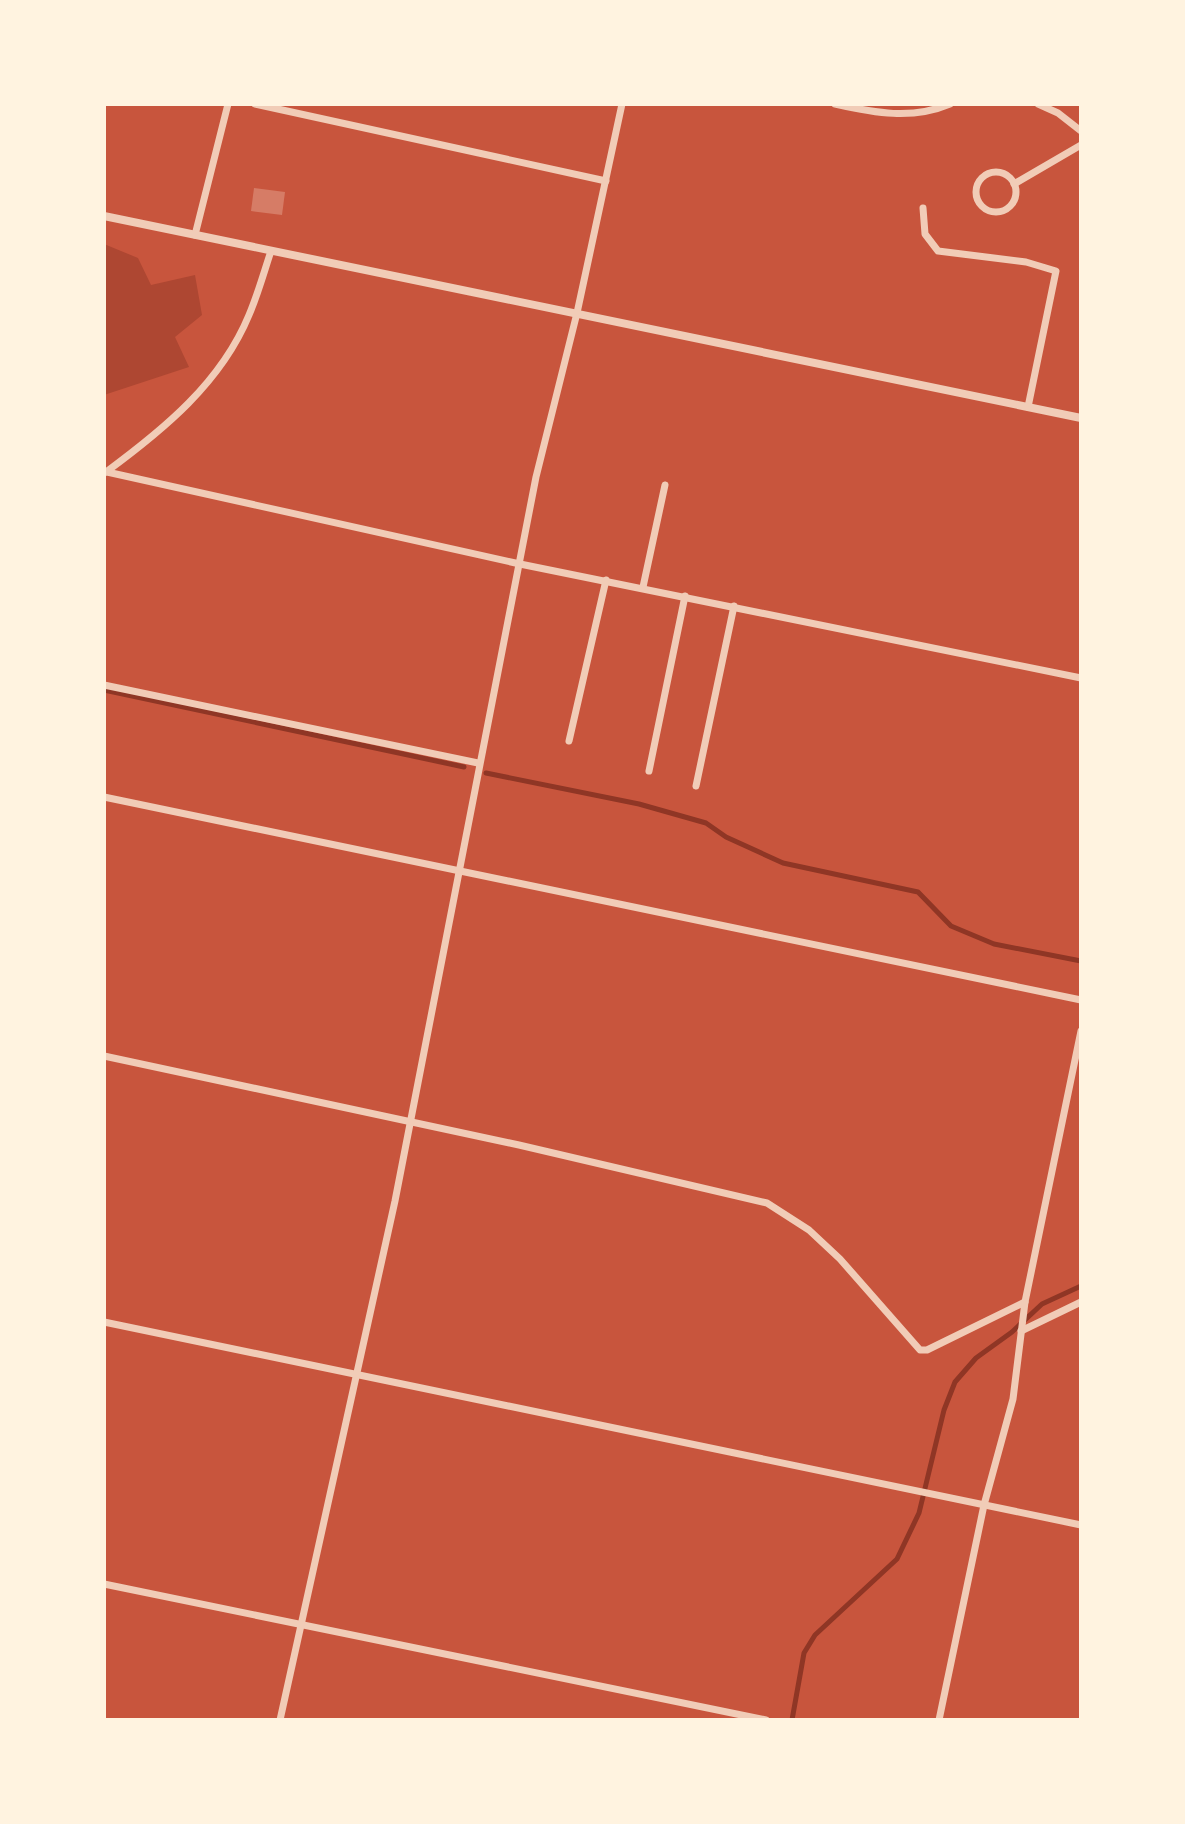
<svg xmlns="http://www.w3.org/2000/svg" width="1185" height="1824" font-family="'Noto Sans',sans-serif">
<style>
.green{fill:#ae4732}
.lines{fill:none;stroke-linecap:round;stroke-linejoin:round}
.stream{stroke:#8f3625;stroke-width:5}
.building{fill:#d67c66}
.minor{stroke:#f1ccb7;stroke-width:7}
.tertiary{stroke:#f1ccb7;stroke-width:8}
</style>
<rect width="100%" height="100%" fill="#c8553d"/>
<path class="green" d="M104,244l34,14 13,27 44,-10 7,40 -27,22 14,30 -85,28z"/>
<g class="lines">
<g class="stream">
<path d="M104,690l360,77"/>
<path d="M486,773l153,31 67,19 20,14 57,26 135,29 33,34 43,18 87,17"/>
<path d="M792,1720l12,-67 11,-18 82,-76 22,-46 25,-103 11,-28 21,-24 36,-26 30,-28 39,-18"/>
</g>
</g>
<path class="building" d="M254,188l31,4 -3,23 -31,-4z"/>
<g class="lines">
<g class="minor">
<path d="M255,104l351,77"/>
<path d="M835,104c40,9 77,16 115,0"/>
<path d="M1038,104l20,9 23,18"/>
<circle cx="996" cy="192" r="20"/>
<path d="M1014,184l67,-39"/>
<path d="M923,208l2,26 13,17 88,11 30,9 -28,136"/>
<path d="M195,235l33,-131"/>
<path d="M106,472c57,-42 115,-89 143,-157 9,-21 15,-43 22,-64"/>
<path d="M107,472l413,92 561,114"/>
<path d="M643,587l22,-102"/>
<path d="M104,685l374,78"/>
<path d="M569,741l37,-161"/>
<path d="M649,771l36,-175"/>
<path d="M696,786l38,-180"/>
<path d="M104,797l977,203"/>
<path d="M104,1056l415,89 248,58 42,27 31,29 80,91h7l98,-48"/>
<path d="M104,1322l977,203"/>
<path d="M1021,1331l60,-29"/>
<path d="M104,1584l662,136"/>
<path d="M280,1720l115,-519 141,-724 41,-164 45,-209"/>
<path d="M939,1720l45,-215 29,-106 12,-97 56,-271"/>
</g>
<path class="tertiary" d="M104,216l977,202"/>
</g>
<rect width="1185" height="1824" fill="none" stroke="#fff3e0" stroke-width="212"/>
</svg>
